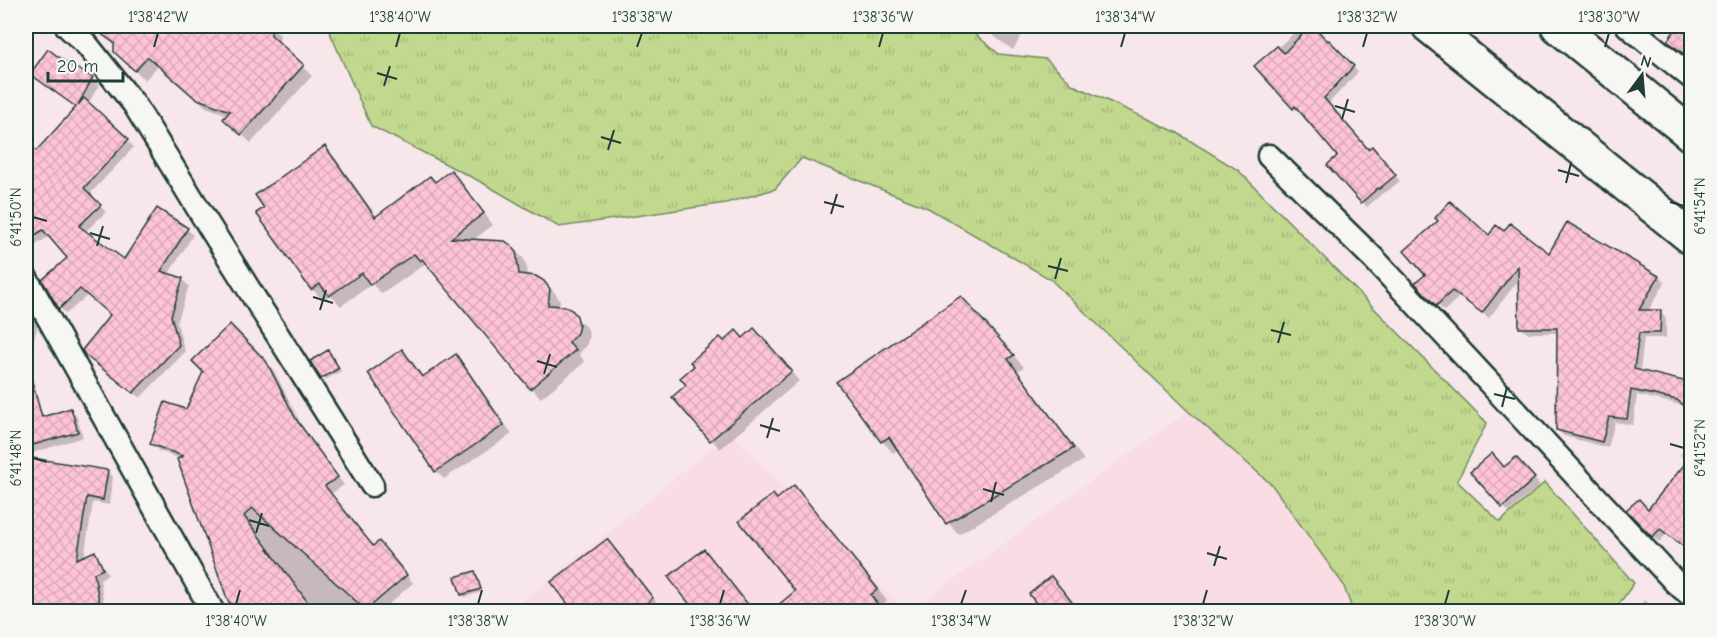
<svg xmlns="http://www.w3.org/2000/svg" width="1717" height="637" font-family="'Comic Neue',sans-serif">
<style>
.built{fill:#fadce4}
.grass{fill:url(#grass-tufts);stroke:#708a61;stroke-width:1.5}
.shadow{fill:#0003}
.building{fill:url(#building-cross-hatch);stroke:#1f3d34;stroke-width:1.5}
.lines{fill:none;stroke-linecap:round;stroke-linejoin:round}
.minor-casing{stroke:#1f3d34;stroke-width:27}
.primary-casing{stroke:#1f3d34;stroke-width:38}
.minor{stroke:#f6f6f2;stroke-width:22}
.primary{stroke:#f6f6f2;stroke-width:33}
.ticks{fill:none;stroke:#1f3d34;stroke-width:2}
.neatline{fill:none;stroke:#1f3d34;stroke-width:2}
.ticks-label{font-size:15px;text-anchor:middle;fill:#1f3d34}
</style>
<defs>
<pattern id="grass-tufts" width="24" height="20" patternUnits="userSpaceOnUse" patternTransform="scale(1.5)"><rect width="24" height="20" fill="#c1d88e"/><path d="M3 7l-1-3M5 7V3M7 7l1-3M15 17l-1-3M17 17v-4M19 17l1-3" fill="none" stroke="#a5ba7b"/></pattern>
<pattern id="building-cross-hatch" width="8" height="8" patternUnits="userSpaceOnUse" patternTransform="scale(1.5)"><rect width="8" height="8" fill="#fec4d6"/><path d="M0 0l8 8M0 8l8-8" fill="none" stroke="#d9a9b8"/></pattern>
</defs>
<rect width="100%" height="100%" fill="#f8e7ea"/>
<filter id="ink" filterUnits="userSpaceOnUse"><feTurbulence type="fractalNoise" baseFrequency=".0167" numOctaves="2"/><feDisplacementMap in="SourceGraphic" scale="12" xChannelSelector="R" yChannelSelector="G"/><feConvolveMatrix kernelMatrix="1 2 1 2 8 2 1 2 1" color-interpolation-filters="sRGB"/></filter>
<g filter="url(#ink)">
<g class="built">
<path d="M1188,411l84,74 71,99 10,27 -444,1z"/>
<path d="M731,433l174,178 -396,1z"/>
</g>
<path class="grass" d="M327,26h642l1,4 29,24 47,5 27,26 103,47 62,38 249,253 -30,58 43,41 45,-40 89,101 -20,28h-261l-10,-27 -71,-99 -84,-74 -138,-132 -122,-71 -126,-50 -27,31 -49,14 -167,24 -78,-45 -110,-56z"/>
<g class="shadow">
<path d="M90,26h181l9,9 -1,10 33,31 -61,67 -16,-15 -7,-13 -22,-8 -47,-42 -14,15 -20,-19 -10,-16z"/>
<path d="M998,26h29l-14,24 -21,-15z"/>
<path d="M1302,26h9l47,46 -30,32 41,46 8,3 23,28 -15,12 -1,-1 -17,15 -38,-42 10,-9 -38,-45 -2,1 -5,-4 -37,-42z"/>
<path d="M67,65l25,13 7,7 -11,19 46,43 -45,48 17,17 -21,20 39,29 63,-32 6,6 -25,40 14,4 7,7 -12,37 8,29 -45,46 -47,-37 18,-46 -23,-20 -22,19 -6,-6 9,-50 -19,-22 -24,15v-108l10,10 41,-45z"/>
<path d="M325,148l11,11 41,58 59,-34 15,-11 11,11 31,42 -21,16 39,6 12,11 3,6 2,13 16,5 11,11 5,8 -1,6 13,6 16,16 1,8 -2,7 -8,10 6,8 -44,36 -10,-10 -98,-118 -2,1 -6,-7 -43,30 -10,-10 -31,22 -11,-11 -7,5 -11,-11 -54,-75z"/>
<path d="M1568,224l91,53 6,6 -17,28h12l6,7v20h-22l-4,34 52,12 -7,22 -48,-11 -4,30 -18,-3 -7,26 -44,-12 -7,-6 2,-97h-32l-7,-6v-49l-31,40 -30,-21 -15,14 -27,-28 10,-8 62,-38 60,18z"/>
<path d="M26,302l12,23 -12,41z"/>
<path d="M972,310l52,57 -6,4 66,89 -125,74 -11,-11 -49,-74 -6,4 -11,-12z"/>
<path d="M230,326l43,43 30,59 41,57 -13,9 42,54 13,2 27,33 -33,29h-137l-62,-153 -22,-8 -7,-7 35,-34z"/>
<path d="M744,339h19l36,42 -79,68 -46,-52 14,-12 36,-42z"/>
<path d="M402,351l9,9 12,17 33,-21 8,8 48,70 -68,45 -8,-8z"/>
<path d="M331,355l10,16 -16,9 -3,-2z"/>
<path d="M70,409l6,6 7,22 -57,18v-40l14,-4 6,6z"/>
<path d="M1692,441v112l-25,-19 -8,8 -30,-32 19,1 40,-49 -8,-7z"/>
<path d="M26,459l81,12 6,6 -4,28 -16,-3 -9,56 10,-5 6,6 8,16 -8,4 5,33h-79z"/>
<path d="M1522,465l18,20 -31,27 -6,-5 2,-38z"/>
<path d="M794,487l11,11 82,103 -6,5 3,6h-112l25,-20 -20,-91z"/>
<path d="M607,541l9,9 45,58 -5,4h-100l13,-9z"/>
<path d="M704,551l11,11 39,50h-56z"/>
<path d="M474,573l3,2 5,17 -17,5 -3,-2z"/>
<path d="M1051,578l9,9 20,25h-53l11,-9z"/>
<path d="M1644,600l16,12h-25z"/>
<path d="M175,607l4,5h-48z"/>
</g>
<g class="building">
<path d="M90,26h181v9l33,30 -63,70 -18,-16 7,-8 -35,-13 -47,-41 -13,14 -21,-19v-9z"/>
<path d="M1310,26h3l15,15 1,-1 25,26 -30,32 44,51 4,-3 24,29 -17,14 -1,-1 -17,15 -34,-38 10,-9 -42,-50 -2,3 -39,-43 23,-20 7,7z"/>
<path d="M1678,26h14v34l-25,-19z"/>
<path d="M48,49l20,15 25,13 -15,28 6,-7 45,41 -45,49 17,17 -22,21 45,33 33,-51 31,20 -27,43 22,7 -12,38 8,29 -46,48 -48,-38 -3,-5 28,-35 -30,-26 -21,20 -17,-29 25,-22 -24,-28 -17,11v-100l10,10 40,-44 -46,-33z"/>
<path d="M325,146l50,71 55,-41 5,6 16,-12 33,43 -33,25 54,3 7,5 4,5 3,23 17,2 8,5 6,8 -2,16 17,1 8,5 4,5 2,9 -2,8 -8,9 7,8 -46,39 -108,-130 -2,2 -6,-7 -44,31 -8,-12 -33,23 -9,-12 -9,6 -55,-77 8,-5 -9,-13z"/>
<path d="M1450,201l39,34 7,-10 8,6 6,-8 39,30 18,-31 92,54 -20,34h22l-1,23h-21l-5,36 58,14v29l-15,-12 -46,-10 -4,29 -18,-2 -7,25 -46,-12 1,-102h-38l-1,-62 -36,47 -30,-22 -16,15 -21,-23 10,-8 -21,-24 34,-30 -3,-3z"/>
<path d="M961,296l53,59 -6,4 66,89 -128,76 -57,-87 -8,5 -45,-60z"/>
<path d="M230,324l36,37 30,58 42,58 -13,9 48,60 6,-5 28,34 -41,35 -114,-102 -8,8 71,96h-72l-15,-11 -51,-142 6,-3 -33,-12 15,-42 21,7 17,-37 -11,-11z"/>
<path d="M754,328l38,43 -82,70 -38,-44 14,-12 -6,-7 14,-12 -4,-4 30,-25 4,4 12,-11 7,8z"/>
<path d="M402,349l20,28 34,-23 48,71 -69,47 -67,-99z"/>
<path d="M328,350l11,18 -18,11 -11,-18z"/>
<path d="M31,378l11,39 29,-9 7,24 -52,15v-68z"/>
<path d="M1492,453l12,14 12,-10 19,21 -33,30 -32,-36z"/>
<path d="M1692,455v98l-32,-24 -8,8 -26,-27 13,-11 9,10z"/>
<path d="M26,457l82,13 -5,30 -16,-3 -10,62 18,-8 8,18 -9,4 7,39h-75z"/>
<path d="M794,485l84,104 -7,6 12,17h-113l25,-21 -56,-70 34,-27 4,5z"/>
<path d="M607,539l46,59 -17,14h-62l-23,-30z"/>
<path d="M704,549l50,63h-58l-28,-35z"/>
<path d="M475,571l6,18 -20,6 -6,-18z"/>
<path d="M1051,576l29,36h-37l-14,-18z"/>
</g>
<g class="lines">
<g class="minor-casing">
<g id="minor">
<path d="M67,26l20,19 47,59 70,114 168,267"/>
<path d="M1628,26l64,52"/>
<path d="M1269,156l106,104 301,323 16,13"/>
<path d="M26,278l187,334"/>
</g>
</g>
<g class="primary-casing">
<g id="primary">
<path d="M1429,26l263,212"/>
<path d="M1558,26l134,109"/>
</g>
</g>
<use href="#minor" class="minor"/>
<use href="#primary" class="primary"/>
</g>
</g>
<path class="ticks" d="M154,47l4,-14M396,47l4,-14M637,47l5,-14M879,47l4,-14M1121,47l4,-14M1363,47l4,-14M1605,47l4,-14M377,73l20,6M384,86l6,-20M1335,106l20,6M1342,119l6,-20M601,137l20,6M608,150l6,-20M1558,170l21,6M1566,183l5,-20M824,202l20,5M1670,202l14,4M831,214l6,-20M33,217l14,4M90,233l20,6M97,246l6,-20M1048,266l20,5M1055,279l6,-21M313,297l20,6M320,310l6,-20M1271,330l20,5M1278,343l6,-21M537,361l20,6M544,374l6,-20M1494,394l21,5M1502,407l5,-20M760,425l20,6M767,438l6,-20M1670,444l14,4M33,458l14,4M983,489l21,6M991,502l5,-20M249,520l20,6M256,533l6,-20M1207,553l20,6M1214,566l6,-20M236,604l4,-14M478,604l4,-14M720,604l4,-14M961,604l5,-14M1203,604l4,-14M1445,604l4,-14"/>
<rect width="1717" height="637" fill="none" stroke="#f6f6f2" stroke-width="66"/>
<g transform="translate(1642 75) rotate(16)" stroke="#f6f6f2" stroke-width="4.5" paint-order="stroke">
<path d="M0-4.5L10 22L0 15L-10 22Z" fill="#1f3d34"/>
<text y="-9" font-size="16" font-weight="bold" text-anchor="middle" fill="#1f3d34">N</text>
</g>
<path d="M48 72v9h75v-9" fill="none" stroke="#1f3d34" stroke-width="3"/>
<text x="57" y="72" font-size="18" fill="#1f3d34" stroke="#f6f6f2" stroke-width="4.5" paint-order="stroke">20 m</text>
<rect x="33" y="33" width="1651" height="571" class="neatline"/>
<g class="ticks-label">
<text x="158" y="22">1°38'42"W</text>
<text x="400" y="22">1°38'40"W</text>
<text x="642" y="22">1°38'38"W</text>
<text x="883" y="22">1°38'36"W</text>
<text x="1125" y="22">1°38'34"W</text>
<text x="1367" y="22">1°38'32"W</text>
<text x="1609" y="22">1°38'30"W</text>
<text transform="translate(1700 206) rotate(-90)" y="5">6°41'54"N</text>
<text transform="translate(16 217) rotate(-90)" y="5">6°41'50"N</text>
<text transform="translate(1700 448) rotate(-90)" y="5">6°41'52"N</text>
<text transform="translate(16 458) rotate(-90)" y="5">6°41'48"N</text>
<text x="236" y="626">1°38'40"W</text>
<text x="478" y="626">1°38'38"W</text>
<text x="720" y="626">1°38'36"W</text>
<text x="961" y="626">1°38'34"W</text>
<text x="1203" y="626">1°38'32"W</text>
<text x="1445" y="626">1°38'30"W</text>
</g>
</svg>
